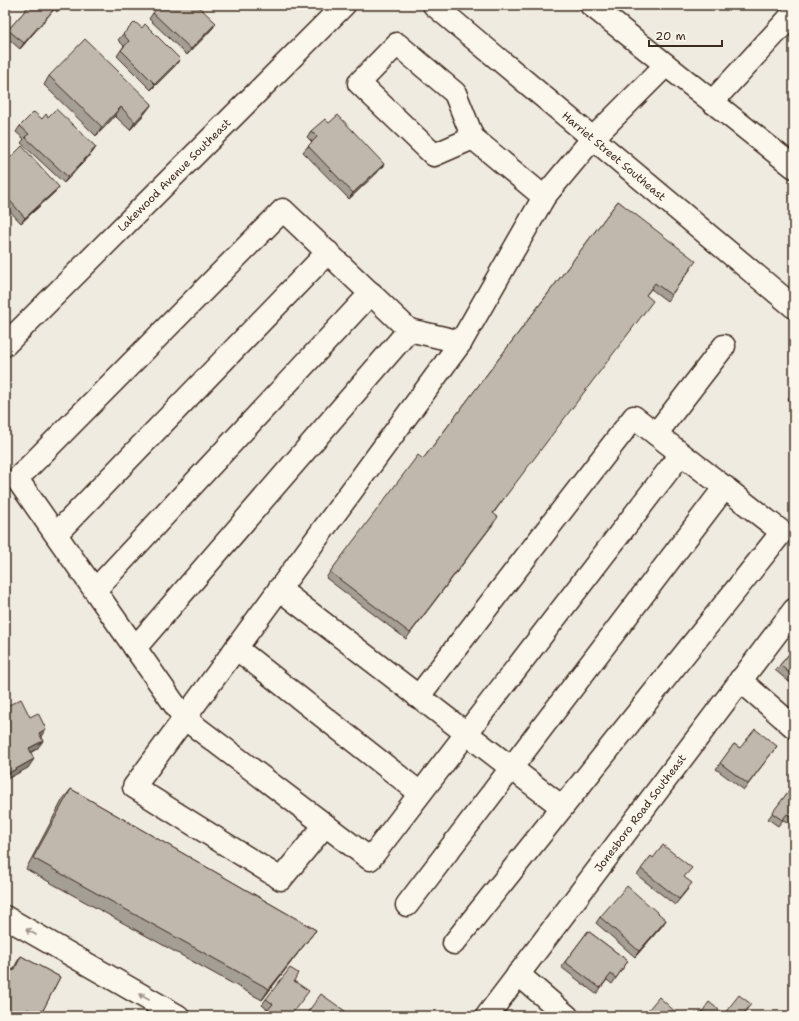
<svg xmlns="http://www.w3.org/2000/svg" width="799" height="1021" font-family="'Shantell Sans',sans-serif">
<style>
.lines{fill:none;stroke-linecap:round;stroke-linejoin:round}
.minor-casing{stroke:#3b2a1e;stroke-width:25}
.major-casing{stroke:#3b2a1e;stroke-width:25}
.minor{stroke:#fbf7ec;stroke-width:22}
.major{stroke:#fbf7ec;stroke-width:22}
.wall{fill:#a59e95;stroke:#3b2a1e}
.shaded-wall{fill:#868179;stroke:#3b2a1e}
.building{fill:#c0b8ad;stroke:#3b2a1e}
.oneway{stroke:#9b9085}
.labels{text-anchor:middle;stroke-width:4;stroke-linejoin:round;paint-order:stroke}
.street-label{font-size:11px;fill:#3b2a1e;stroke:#fbf7ec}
</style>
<rect width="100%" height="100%" fill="#f0ebe0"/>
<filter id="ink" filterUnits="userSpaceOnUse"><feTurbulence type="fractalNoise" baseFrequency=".025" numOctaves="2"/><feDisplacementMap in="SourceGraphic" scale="8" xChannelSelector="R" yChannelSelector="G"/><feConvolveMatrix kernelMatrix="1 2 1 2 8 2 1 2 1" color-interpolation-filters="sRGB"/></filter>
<g filter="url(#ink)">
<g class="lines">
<g class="minor-casing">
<g id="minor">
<path d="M434,5l360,302"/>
<path d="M591,5l203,162"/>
<path d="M712,102l82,-89"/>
<path d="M473,138l-39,17 -75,-72 38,-39 58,49 18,45 71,59"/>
<path d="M461,342l-52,-12 -126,-120 -266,269 167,239 186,141 311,-405"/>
<path d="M5,345l339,-340"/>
<path d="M656,434l68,-88"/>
<path d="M56,534l272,-282"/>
<path d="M279,589l283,218"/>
<path d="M95,590l276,-297"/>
<path d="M135,648l274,-318"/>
<path d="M236,648l184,145"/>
<path d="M740,680l54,47"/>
<path d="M418,697l216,-280 148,115 -328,411"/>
<path d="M325,825l-44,54 -147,-92 327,-445 83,-145 49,-59 73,-73"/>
<path d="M407,905l318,-418"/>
<path d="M5,917l173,99"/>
<path d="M518,974l49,42"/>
</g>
</g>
<g class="major-casing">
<path id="major" d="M487,1016l307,-406"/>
</g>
<use href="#minor" class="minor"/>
<use href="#major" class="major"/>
</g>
<g class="wall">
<path d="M30,5h33l-6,7 -3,-3 -34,40 -15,-13v-1l3,-5z"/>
<path d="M153,13l63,10 -4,6 -25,26 -38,-36z"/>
<path d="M123,34l53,31 -25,25 -34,-34 4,-6 3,-4 -6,-6z"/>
<path d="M49,76l97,36 -16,18 -15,-14 -19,20 -52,-51z"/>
<path d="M48,117l48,30 -4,6 -28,30 -43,-40 3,-4 -8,-7 4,-6z"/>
<path d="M329,123l55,41 -4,6 -31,29 -46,-47 5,-6 4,-4 -5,-5 4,-6z"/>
<path d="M5,151l6,6 48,30 -4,5 -34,31 -16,-17z"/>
<path d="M618,201l74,66 -25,34 -16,-12 -5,6 -153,219 1,9 -88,116 -80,-61 4,-6 93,-113z"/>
<path d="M794,390v14l-6,-5z"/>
<path d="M794,648v38l-19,-16 5,-5z"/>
<path d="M734,744l6,4 37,-2 -33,44 -28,-21z"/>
<path d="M794,784v32l-5,7 -6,-3 -5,6 -10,-7z"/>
<path d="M71,789l245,141 -8,10 -46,60 -236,-131 37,-70z"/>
<path d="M651,856l37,33 -13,16 -38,-30z"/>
<path d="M600,917l66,3 -4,6 -27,31 -39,-34z"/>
<path d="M588,931l40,30 -16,23 -5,-4 -11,14 -35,-27z"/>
<path d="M21,956l39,21 -20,39h-14l-1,-1 -20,1v-38l6,-9 2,1 4,-8z"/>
<path d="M294,981l-3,35h-28l5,-6 -6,-5 4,-6z"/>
</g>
<g class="shaded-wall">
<path d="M55,8l-4,5 -31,36 4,-6z"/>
<path d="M216,23l-4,6 -25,26 4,-6z"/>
<path d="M180,59l-4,6 -25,25 4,-6z"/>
<path d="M152,104l-6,8 -16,18 5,-8z"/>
<path d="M121,107l-6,9 -19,20 6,-9z"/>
<path d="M96,147l-4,6 -28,30 4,-6z"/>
<path d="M384,164l-4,6 -31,29 4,-6z"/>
<path d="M59,187l-4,5 -34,31 4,-5z"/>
<path d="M46,729l-6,9 -1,-5z"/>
<path d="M43,741l-6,8 -14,8 6,-9z"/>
<path d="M34,759l-6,9 -23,12v-5z"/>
<path d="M666,920l-4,6 -27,31 4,-6z"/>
<path d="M316,930l-8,10 -46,60 7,-11z"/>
</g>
<g class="building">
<path d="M30,5h22l3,3 -31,35 -16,-13z"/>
<path d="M160,5h37l19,18 -25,26 -38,-36z"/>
<path d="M135,22l7,6 3,-4 35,35 -25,25 -34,-34 8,-9 -6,-7z"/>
<path d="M85,39l67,65 -17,18 -14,-15 -19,20 -53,-51z"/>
<path d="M5,53l5,5 -5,5z"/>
<path d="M56,109l40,38 -28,30 -43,-40 4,-3 -9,-8 14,-14 8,7 4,-5 2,3z"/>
<path d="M338,115l46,49 -31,29 -45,-47 9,-9 -6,-6 14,-12 4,4z"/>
<path d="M22,146l37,41 -34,31 -20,-23v-44l6,6z"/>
<path d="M618,201l78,60 -25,34 -16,-12 -9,12 7,6 -160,212 5,4 -88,116 -80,-61 88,-117 5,4z"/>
<path d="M794,390v5l-2,-2z"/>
<path d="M794,648v29l-14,-12z"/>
<path d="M21,699l9,18 8,-4 8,16 -7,4 4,8 -14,7 5,11 -29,16v-68z"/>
<path d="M755,729l22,17 -29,38 -28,-21 14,-19 6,4z"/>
<path d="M794,784v32l-1,2 -6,-4 -5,6 -10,-7z"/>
<path d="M71,789l245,141 -47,59 -236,-131z"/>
<path d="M663,845l29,23 -8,9 8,6 -13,16 -38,-30 10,-13 2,2z"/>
<path d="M627,886l39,34 -27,31 -39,-34z"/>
<path d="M588,931l40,30 -12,17 -5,-4 -11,14 -35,-26z"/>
<path d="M21,956l39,21 -20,39 -12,-7 -3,7h-20v-27l4,-7 -4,-2 6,-11 3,2z"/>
<path d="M290,968l8,5 -4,8 15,10 -19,25h-3l-7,-5 -4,5h-1l-8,-5 6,-7 -7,-5z"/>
<path d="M321,994l24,17 -3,5h-37z"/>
<path d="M739,995l12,9 -9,12h-48l2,-3 4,2 9,-13 15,12z"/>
<path d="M659,997l21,19h-37z"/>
</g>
<defs><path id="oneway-shaft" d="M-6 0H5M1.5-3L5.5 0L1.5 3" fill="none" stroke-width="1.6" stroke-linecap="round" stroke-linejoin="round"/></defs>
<g class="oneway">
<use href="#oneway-shaft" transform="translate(31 932) rotate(-150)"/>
<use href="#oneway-shaft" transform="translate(144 997) rotate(-150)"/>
</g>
</g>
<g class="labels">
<g class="street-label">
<text transform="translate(614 156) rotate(40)" y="4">Harriet Street Southeast</text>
<text transform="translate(174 175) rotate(-45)" y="4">Lakewood Avenue Southeast</text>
<text transform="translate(640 813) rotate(-53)" y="4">Jonesboro Road Southeast</text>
</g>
</g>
<rect width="799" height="1021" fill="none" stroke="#fbf7ec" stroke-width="20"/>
<rect x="10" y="10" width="779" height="1001" fill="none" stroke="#3b2a1e" stroke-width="1.5" filter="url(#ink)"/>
<path d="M649 40v6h73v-6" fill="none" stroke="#3b2a1e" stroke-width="2"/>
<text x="655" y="40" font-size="12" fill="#3b2a1e" stroke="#fbf7ec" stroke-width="3" paint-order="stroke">20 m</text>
</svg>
